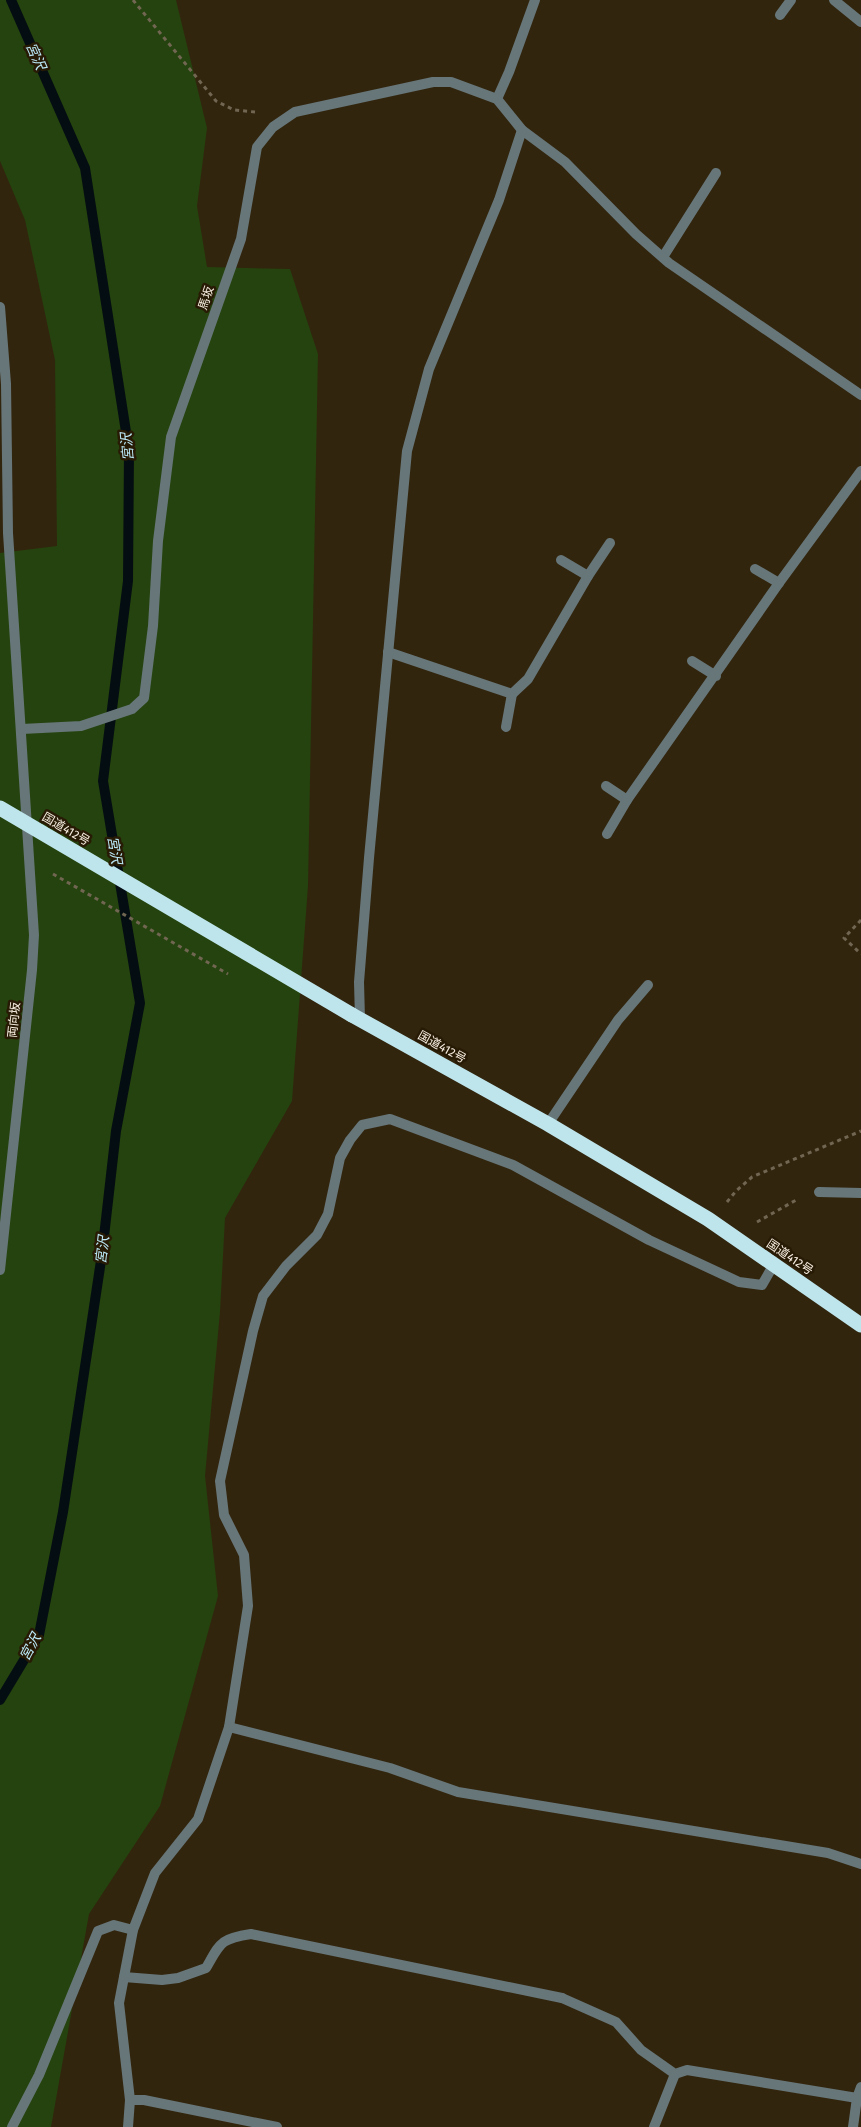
<svg xmlns="http://www.w3.org/2000/svg" width="861" height="2127" font-family="'Fira Sans','Noto Sans JP',sans-serif">
<style>
.green{fill:#25430e}
.lines{fill:none;stroke-linecap:round;stroke-linejoin:round}
.stream{stroke:#040e12;stroke-width:10}
.path{stroke:#716652;stroke-width:3;stroke-dasharray:4 4;stroke-linecap:butt}
.lane{stroke:#677679;stroke-width:10}
.street{stroke:#677679;stroke-width:10}
.highway{stroke:#bee5ec;stroke-width:15}
.highway-bridge{stroke:#bee5ec;stroke-width:15}
.labels{text-anchor:middle;stroke-width:5;stroke-linejoin:round;paint-order:stroke}
.street-label{font-size:12px;fill:#f6ede0;stroke:#281b05}
.water-label{font-size:14px;font-style:italic;fill:#bae8f7;stroke:#281b05}
</style>
<rect width="100%" height="100%" fill="#32250e"/>
<path class="green" d="M0,0h176l31,128 -10,78 10,61 83,2 28,85 -10,532 -16,215 -67,117 -5,94 -15,164 13,120 -58,210 -71,108 -38,213h-51v-1574l57,-7 -2,-186 -30,-140 -25,-59z"/>
<g class="lines">
<path class="stream" d="M0,1700l39,-65 24,-123 39,-258 14,-123 24,-128 -37,-222 25,-200 1,-130 -44,-283 -74,-168"/>
<g class="path">
<path d="M133,0l83,101 18,9 21,2"/>
<path d="M53,874l175,100"/>
<path d="M861,920l-17,18 17,16"/>
<path d="M727,1202l9,-11 16,-14 109,-46"/>
<path d="M757,1222l41,-23"/>
</g>
<g class="lane">
<path d="M780,15l11,-15"/>
<path d="M561,560l27,16"/>
<path d="M506,727l6,-33"/>
<path d="M548,1124l70,-104 30,-35"/>
<path d="M124,1977l38,3 16,-2 28,-10c15,-26 14,-29 45,-34l311,64"/>
</g>
<g class="street">
<path d="M834,0l27,22"/>
<path d="M497,99l12,-27 26,-72"/>
<path d="M663,257l53,-84"/>
<path d="M0,307l6,77 2,149 26,402 -2,35 -32,300"/>
<path d="M755,569l24,14"/>
<path d="M388,652l124,42 16,-15 60,-103 22,-33"/>
<path d="M692,661l24,15"/>
<path d="M22,729l59,-3 51,-17 12,-11 9,-72 5,-85 13,-104 70,-198 16,-92 16,-20 22,-15 138,-30h18l46,17 25,31 43,32 71,72 33,29 192,132"/>
<path d="M606,786l21,14"/>
<path d="M607,834l20,-34 152,-217 82,-112"/>
<path d="M360,1019l-1,-37 10,-124 38,-407 22,-82 70,-169 23,-70"/>
<path d="M819,1192l42,1"/>
<path d="M229,1727l161,41 68,24 370,61 33,11"/>
<path d="M562,1998l54,24 25,28 34,24 12,-4 170,28"/>
<path d="M130,2100h14l133,27"/>
<path d="M12,2127l27,-52 59,-144 16,-6 19,5"/>
<path d="M128,2127l2,-27 -11,-97 14,-73 22,-57 43,-54 31,-92 19,-121 -4,-51 -20,-40 -4,-34 33,-150 10,-35 23,-30 31,-31 11,-21 12,-56 10,-18 12,-15 28,-6 123,46 136,75 90,42 23,3 12,-21"/>
<path d="M654,2127l21,-53"/>
<path d="M853,2127l4,-29 4,-11"/>
</g>
<path class="highway" d="M352,1015l196,109 160,95 153,106"/>
<path class="highway-bridge" d="M0,808l352,207"/>
</g>
<g class="labels">
<g class="street-label">
<text transform="translate(206 298) rotate(-71)" y="4">馬坂</text>
<text transform="translate(66 829) rotate(30)" y="4">国道412号</text>
<text transform="translate(14 1020) rotate(-84)" y="4">両向坂</text>
<text transform="translate(442 1047) rotate(29)" y="4">国道412号</text>
<text transform="translate(790 1257) rotate(34)" y="4">国道412号</text>
</g>
<g class="water-label">
<text transform="translate(36 56) rotate(66)" y="5">宮沢</text>
<text transform="translate(127 447) rotate(-95)" y="5">宮沢</text>
<text transform="translate(115 850) rotate(81)" y="5">宮沢</text>
<text transform="translate(102 1250) rotate(-83)" y="5">宮沢</text>
<text transform="translate(30 1647) rotate(-62)" y="5">宮沢</text>
</g>
</g>
</svg>
